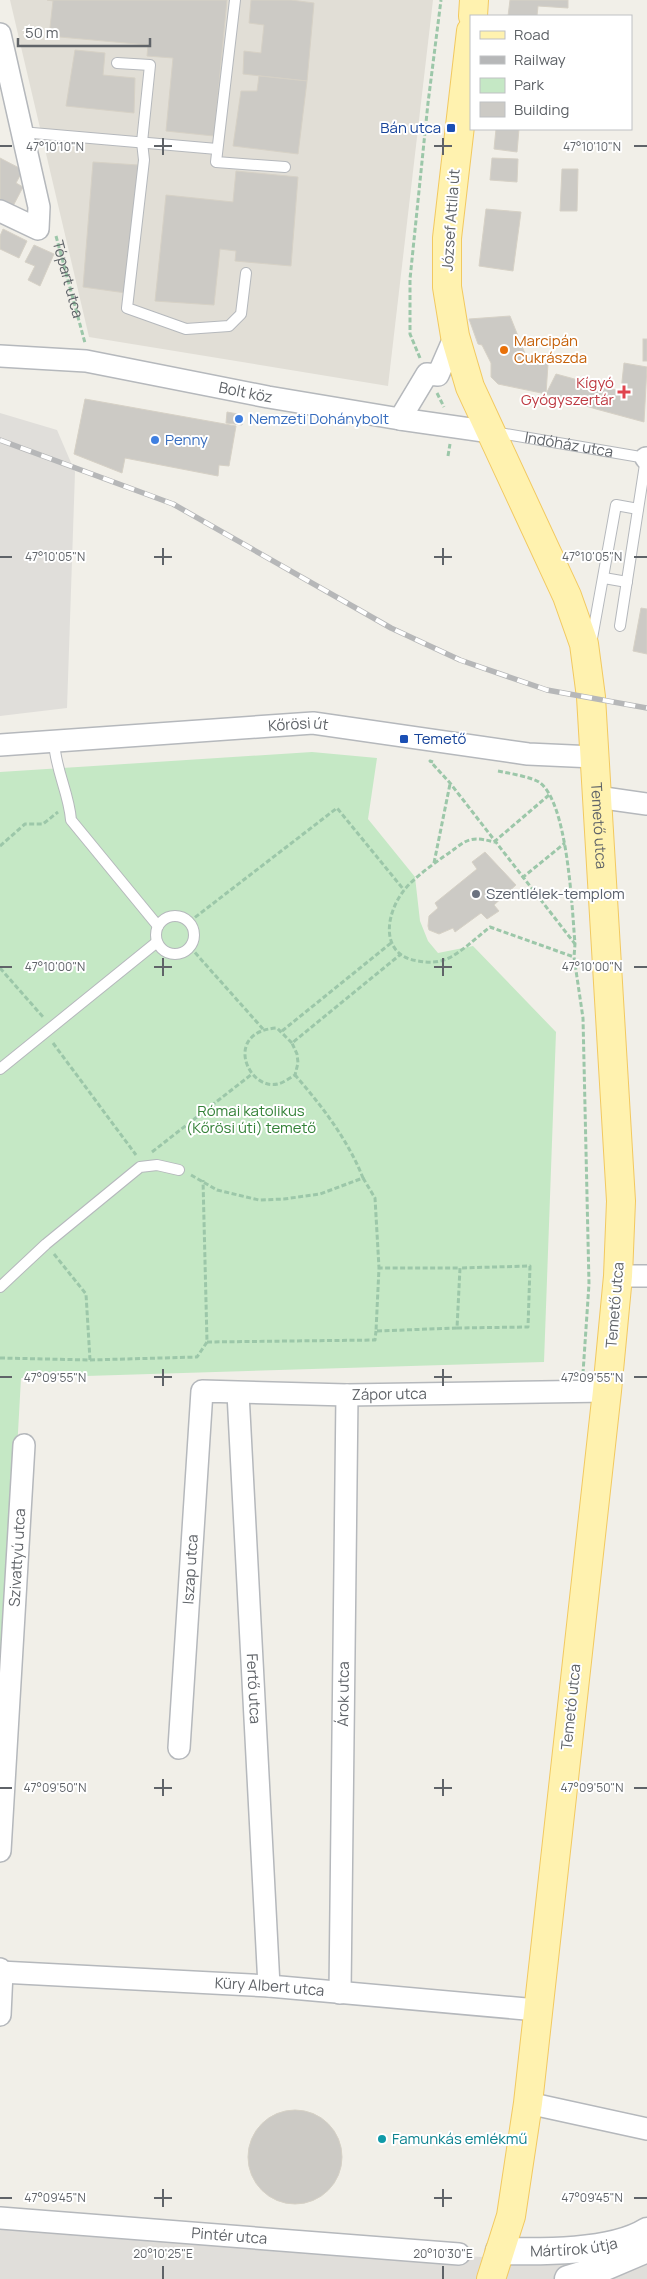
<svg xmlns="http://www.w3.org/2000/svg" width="647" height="2279" font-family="Manrope,sans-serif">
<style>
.industrial{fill:#e0deda}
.education{fill:#e1ded6}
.green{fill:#c5e8c5}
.building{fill:#cccac5;stroke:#d6d1c6}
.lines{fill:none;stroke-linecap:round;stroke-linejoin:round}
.service-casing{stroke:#b5b8bc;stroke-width:12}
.minor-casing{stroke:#b5b8bc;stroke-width:24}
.tertiary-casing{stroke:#b5b8bc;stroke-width:29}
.primary-casing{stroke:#f2c960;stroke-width:30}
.path{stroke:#9cc7a9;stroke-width:3;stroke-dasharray:5 2.5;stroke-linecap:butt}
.service{stroke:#fff;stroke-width:10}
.minor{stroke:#fff;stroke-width:21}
.tertiary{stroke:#fff;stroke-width:26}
.primary{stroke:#fff2af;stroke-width:28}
.rail-casing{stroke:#b6b7b8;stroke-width:5.5}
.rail{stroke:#fff;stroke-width:4;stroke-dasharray:11;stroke-linecap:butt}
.ticks{fill:none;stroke:#5f6368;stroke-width:2}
.transit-dot{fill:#1a4fb4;stroke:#fff;stroke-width:2}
.food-dot{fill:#e8710a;stroke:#fff;stroke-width:2}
.health-dot{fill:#e0444e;stroke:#fff;stroke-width:2}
.shop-dot{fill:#3f7fe0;stroke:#fff;stroke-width:2}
.worship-dot{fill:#6b7280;stroke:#fff;stroke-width:2}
.culture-dot{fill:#0f9aa8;stroke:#fff;stroke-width:2}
.labels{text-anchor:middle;stroke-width:4;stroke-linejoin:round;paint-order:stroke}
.transit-label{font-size:15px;fill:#164399;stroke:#fff;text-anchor:end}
.street-label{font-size:15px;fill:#5f6368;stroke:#fff}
.food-label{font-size:15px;fill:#c56008;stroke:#fff;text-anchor:start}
.health-label{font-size:15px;fill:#be3a42;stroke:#fff;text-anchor:end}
.shop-label{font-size:15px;fill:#366cbe;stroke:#fff;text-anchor:start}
.worship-label{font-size:15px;fill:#5b616d;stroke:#fff;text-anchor:start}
.park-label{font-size:15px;fill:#348238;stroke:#fff}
.culture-label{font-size:15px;fill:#0d838f;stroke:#fff;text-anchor:start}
.ticks-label{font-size:12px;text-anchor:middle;fill:#5f6368;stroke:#fff;stroke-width:4;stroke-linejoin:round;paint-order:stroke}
</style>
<rect width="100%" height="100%" fill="#f1efe8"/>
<g class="industrial">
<path d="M0,413l57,17 18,42 -8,236 -67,8z"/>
<path d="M0,2229l500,29 147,-4v25h-647z"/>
</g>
<path class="education" d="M10,0h423l-45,386 -299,-49z"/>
<path class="green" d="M312,752l65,6 -9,61 47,58 5,44 8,20 10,12 35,-7 83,86 -12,330 -523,16 -21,381v-987z"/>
<g class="building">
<path d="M47,0h180l-13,136 -48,-5 7,-73 -26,-2 1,-11 -99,-9 4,-35z"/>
<path d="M251,0h40l23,3 -7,78 -64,-7 1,-23 17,2 3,-28 -15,-2z"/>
<path d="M510,0h58v8l-30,-2 -1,10h-29z"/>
<path d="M75,50l30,3 -2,22 32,3 -1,35 -68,-7z"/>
<path d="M259,76l48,5 -9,73 -65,-8 8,-55h16z"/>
<path d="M496,129h23l-2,23 -23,-3z"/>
<path d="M0,158l23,12 -7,13 7,4 -11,21 -12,-6z"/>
<path d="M492,158l26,1 -1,23 -27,-2z"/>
<path d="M93,162l45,3 -12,128 -43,-6z"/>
<path d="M562,169h16l-1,42h-17z"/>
<path d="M236,171l62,6 -7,89 -56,-5 1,-10 -16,-2 -6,56 -59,-4 11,-106 67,7z"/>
<path d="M486,209l35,3 -8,59 -34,-5z"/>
<path d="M3,229l24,12 -8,17 -19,-9v-13z"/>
<path d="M34,245l20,9 -14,32 -12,-6 7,-14 -10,-4z"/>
<path d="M510,316l16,40 22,8 -2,30 -48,-10 -7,-7v-14l-9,-18 -4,-1 -9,-25z"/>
<rect x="643" y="339" width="4" height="22"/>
<path d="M624,363l23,4 -3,55 -48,-13 8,-22 17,4z"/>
<path d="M556,374l48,13 -8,22 -50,-15z"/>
<path d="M85,399l151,27 -7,40 -10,-1 -1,11 -93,-18 -3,15 -48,-19z"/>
<path d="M227,412l16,3 -1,10 -16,-2z"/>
<path d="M641,608l6,1v45l-14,-3z"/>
<path d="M485,852l31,33 -22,20 5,6 -12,8 -6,-6 -26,19 -2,-4 -14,6 -10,-4 -1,-4 1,-10 9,-8 -3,-5 42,-34 -5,-7z"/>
<circle cx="295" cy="2157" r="47"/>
</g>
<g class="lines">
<g class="service-casing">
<g id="service">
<path d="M235,0l-19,162 69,5"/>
<path d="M117,63l33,2 -8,77 2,18 -17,148 59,21 43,-3 12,-12 5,-41"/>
<path d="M21,132l196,17"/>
<path id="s2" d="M494,432l152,26 -26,168"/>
<path d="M604,578l23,4"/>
<path d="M591,644l25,-139 22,4"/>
<path d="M54,741c1,28 15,52 17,79l87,106"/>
<circle cx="175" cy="935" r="19"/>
<path d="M0,1069l157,-127"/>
<path d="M0,1287l46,-43 94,-77 17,-2 22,5"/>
</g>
</g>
<g class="minor-casing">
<g id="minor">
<path d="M0,34l39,173 -1,22 -38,-18"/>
<path id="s3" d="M0,356l86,5 182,36 132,22 91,13"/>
<path d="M400,419l27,-45 11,1 17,-39"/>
<path d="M646,458l1,1"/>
<path id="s4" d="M0,745l313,-22 215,31 66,3"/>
<path d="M597,797l50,7"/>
<path d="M618,1276h29"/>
<path id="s5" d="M238,1393l31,593"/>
<path id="s6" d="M179,1748l23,-357 145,4 260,-4"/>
<path id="s7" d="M0,1851l24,-406"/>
<path d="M0,1969l2,3 -2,43"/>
<path id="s8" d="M0,1972l269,14 268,24"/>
<path id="s9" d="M340,1993l7,-598"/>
<path d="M528,2103l119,26"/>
<path id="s10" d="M0,2218l459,36"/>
</g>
</g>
<g class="tertiary-casing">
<g id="tertiary">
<path id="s11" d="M499,2251c41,1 113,2 148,-20"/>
<path d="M568,2279l30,-9 49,-21"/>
</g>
</g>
<g class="primary-casing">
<g id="primary">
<path d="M473,16l1,-16"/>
<path id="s12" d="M471,31l-24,207v49l8,49 15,51 97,209 17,48 7,53 30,504 -3,75 -11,115 -79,712 -17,113 -20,63"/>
</g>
</g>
<g class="path">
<path id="s1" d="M56,236l29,107"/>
<path d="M420,358l-10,-24v-55l18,-176 13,-103"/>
<path d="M437,393l7,14"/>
<path d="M448,456l2,-12"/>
<path d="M433,762l-3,-1 20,22 125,161"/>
<path d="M498,771c10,2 33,6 41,11 29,20 33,127 36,162l-1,13 9,61 6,266 -6,89"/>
<path d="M549,795l-55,47c-28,-8 -29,1 -51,15 -12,9 -28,20 -38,32 -19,23 -27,66 13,72 11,2 22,2 33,-4 14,-8 26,-20 39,-30l84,30"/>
<path d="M0,846l25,-22h18l15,-12"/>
<path d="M434,863l16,-79"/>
<path d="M522,878l43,-35"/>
<path d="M189,922l148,-114 67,82"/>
<path d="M190,947l73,82"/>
<path d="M0,968l43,49"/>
<path d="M282,1031l109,-88"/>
<path d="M53,1043l83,112"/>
<path d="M292,1043l-15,-15c-54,3 -30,63 1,56 5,-1 12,-6 17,-9l3,-12 -1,-9 -5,-11 109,-89"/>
<path d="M152,1152l100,-78"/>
<path d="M191,1175l26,15 42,10 25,-1 36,-5 43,-16c-15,-38 -41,-72 -68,-103"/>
<path d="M363,1178l12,20 4,70 -3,63 81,-3 3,-60h-81"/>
<path d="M54,1254l32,40 4,66"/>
<path d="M457,1328l71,-1 2,-61 -70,2"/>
<path d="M207,1342l168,-2 1,-9"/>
<path d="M0,1358l90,2 107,-3 10,-15 -4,-162"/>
</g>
<use href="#service" class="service"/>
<use href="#minor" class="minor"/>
<use href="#tertiary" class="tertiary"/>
<use href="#primary" class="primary"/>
<g class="rail-casing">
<path id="rail" d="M0,440l173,64 218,124 69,32 87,30 100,18"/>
</g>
<use href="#rail" class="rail"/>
</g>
<path class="ticks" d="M163,138v17M443,138v17M0,146h12M154,146h18M434,146h18M634,146h13M163,548v17M443,548v17M0,557h12M154,557h18M434,557h18M634,557h13M163,958v18M443,958v18M0,967h12M154,967h18M434,967h18M634,967h13M163,1369v17M443,1369v17M0,1377h12M154,1377h18M434,1377h18M634,1377h13M163,1779v17M443,1779v17M0,1788h12M154,1788h18M434,1788h18M634,1788h13M163,2189v18M443,2189v18M0,2198h12M154,2198h18M434,2198h18M634,2198h13M163,2266v13M443,2266v13"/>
<g class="transit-dot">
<rect x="446" y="123" width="10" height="10" rx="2.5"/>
<rect x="399" y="734" width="10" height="10" rx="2.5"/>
</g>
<circle class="food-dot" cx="504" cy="350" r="5"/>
<path class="health-dot" d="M621.5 384.5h5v5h5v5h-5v5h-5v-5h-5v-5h5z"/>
<g class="shop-dot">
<circle cx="239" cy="419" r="5"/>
<circle cx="155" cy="440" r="5"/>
</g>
<circle class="worship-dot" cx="476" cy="894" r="5"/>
<circle class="culture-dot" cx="382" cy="2139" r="5"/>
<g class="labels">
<g class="transit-label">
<text x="441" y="133">Bán utca</text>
<text x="414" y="744" text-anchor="start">Temető</text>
</g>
<g class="street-label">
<text transform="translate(451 220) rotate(-86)" y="5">József Attila út</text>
<text dy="5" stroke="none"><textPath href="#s1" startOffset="45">Tópart utca</textPath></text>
<text dy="5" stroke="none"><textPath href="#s3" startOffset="249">Bolt köz</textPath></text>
<text dy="5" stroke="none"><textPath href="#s2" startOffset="76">Indóház utca</textPath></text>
<text dy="5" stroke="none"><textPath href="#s4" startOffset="299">Kőrösi út</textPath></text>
<text dy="5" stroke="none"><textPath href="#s12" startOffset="824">Temető utca</textPath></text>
<text transform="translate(615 1305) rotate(-85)" y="5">Temető utca</text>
<text dy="5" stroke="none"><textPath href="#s6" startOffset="545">Zápor utca</textPath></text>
<text dy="5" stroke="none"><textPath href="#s7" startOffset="294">Szivattyú utca</textPath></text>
<text dy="5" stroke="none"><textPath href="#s6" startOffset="179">Iszap utca</textPath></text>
<text dy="5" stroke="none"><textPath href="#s5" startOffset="296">Fertő utca</textPath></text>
<text dy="5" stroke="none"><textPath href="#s9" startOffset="299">Árok utca</textPath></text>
<text transform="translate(571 1707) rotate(-84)" y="5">Temető utca</text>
<text dy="5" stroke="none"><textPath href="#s8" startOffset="270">Küry Albert utca</textPath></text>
<text dy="5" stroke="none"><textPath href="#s10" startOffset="230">Pintér utca</textPath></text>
<text dy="5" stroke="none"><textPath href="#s11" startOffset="75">Mártírok útja</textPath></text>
</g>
<g class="food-label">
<text x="514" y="346">Marcipán<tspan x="514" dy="17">Cukrászda</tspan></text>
</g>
<g class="health-label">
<text x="614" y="388">Kígyó<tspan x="614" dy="17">Gyógyszertár</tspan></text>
</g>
<g class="shop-label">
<text x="249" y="424">Nemzeti Dohánybolt</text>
<text x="165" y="445">Penny</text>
</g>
<g class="worship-label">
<text x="486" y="899">Szentlélek-templom</text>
</g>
<g class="park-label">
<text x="251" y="1116">Római katolikus<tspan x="251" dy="17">(Kőrösi úti) temető</tspan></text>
</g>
<g class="culture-label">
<text x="392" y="2144">Famunkás emlékmű</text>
</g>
</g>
<g class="ticks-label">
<text x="55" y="151">47°10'10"N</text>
<text x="592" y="151">47°10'10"N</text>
<text x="55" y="561">47°10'05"N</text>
<text x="592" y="561">47°10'05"N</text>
<text x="55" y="971">47°10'00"N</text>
<text x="592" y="971">47°10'00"N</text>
<text x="55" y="1382">47°09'55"N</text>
<text x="592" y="1382">47°09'55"N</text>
<text x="55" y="1792">47°09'50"N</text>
<text x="592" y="1792">47°09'50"N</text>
<text x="55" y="2202">47°09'45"N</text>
<text x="592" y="2202">47°09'45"N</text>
<text x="163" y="2258">20°10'25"E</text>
<text x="443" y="2258">20°10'30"E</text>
</g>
<rect x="470" y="15" width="162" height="115" fill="#ffffff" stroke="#bfc1c3"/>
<rect x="480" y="31" width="25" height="8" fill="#fff2af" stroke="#bfc1c3"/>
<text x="514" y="40" font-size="15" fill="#5f6368">Road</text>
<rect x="480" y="56" width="25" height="8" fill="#b6b7b8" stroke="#bfc1c3"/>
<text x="514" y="65" font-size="15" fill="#5f6368">Railway</text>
<rect x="480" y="78" width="25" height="15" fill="#c5e8c5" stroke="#bfc1c3"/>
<text x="514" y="90" font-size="15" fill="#5f6368">Park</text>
<rect x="480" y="102" width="25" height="15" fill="#cccac5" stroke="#bfc1c3"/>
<text x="514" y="115" font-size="15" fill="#5f6368">Building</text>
<path d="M18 38v8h132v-8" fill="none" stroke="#5f6368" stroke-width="2.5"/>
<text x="25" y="38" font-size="15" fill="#5f6368" stroke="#ffffff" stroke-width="4" paint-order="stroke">50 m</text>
</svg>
